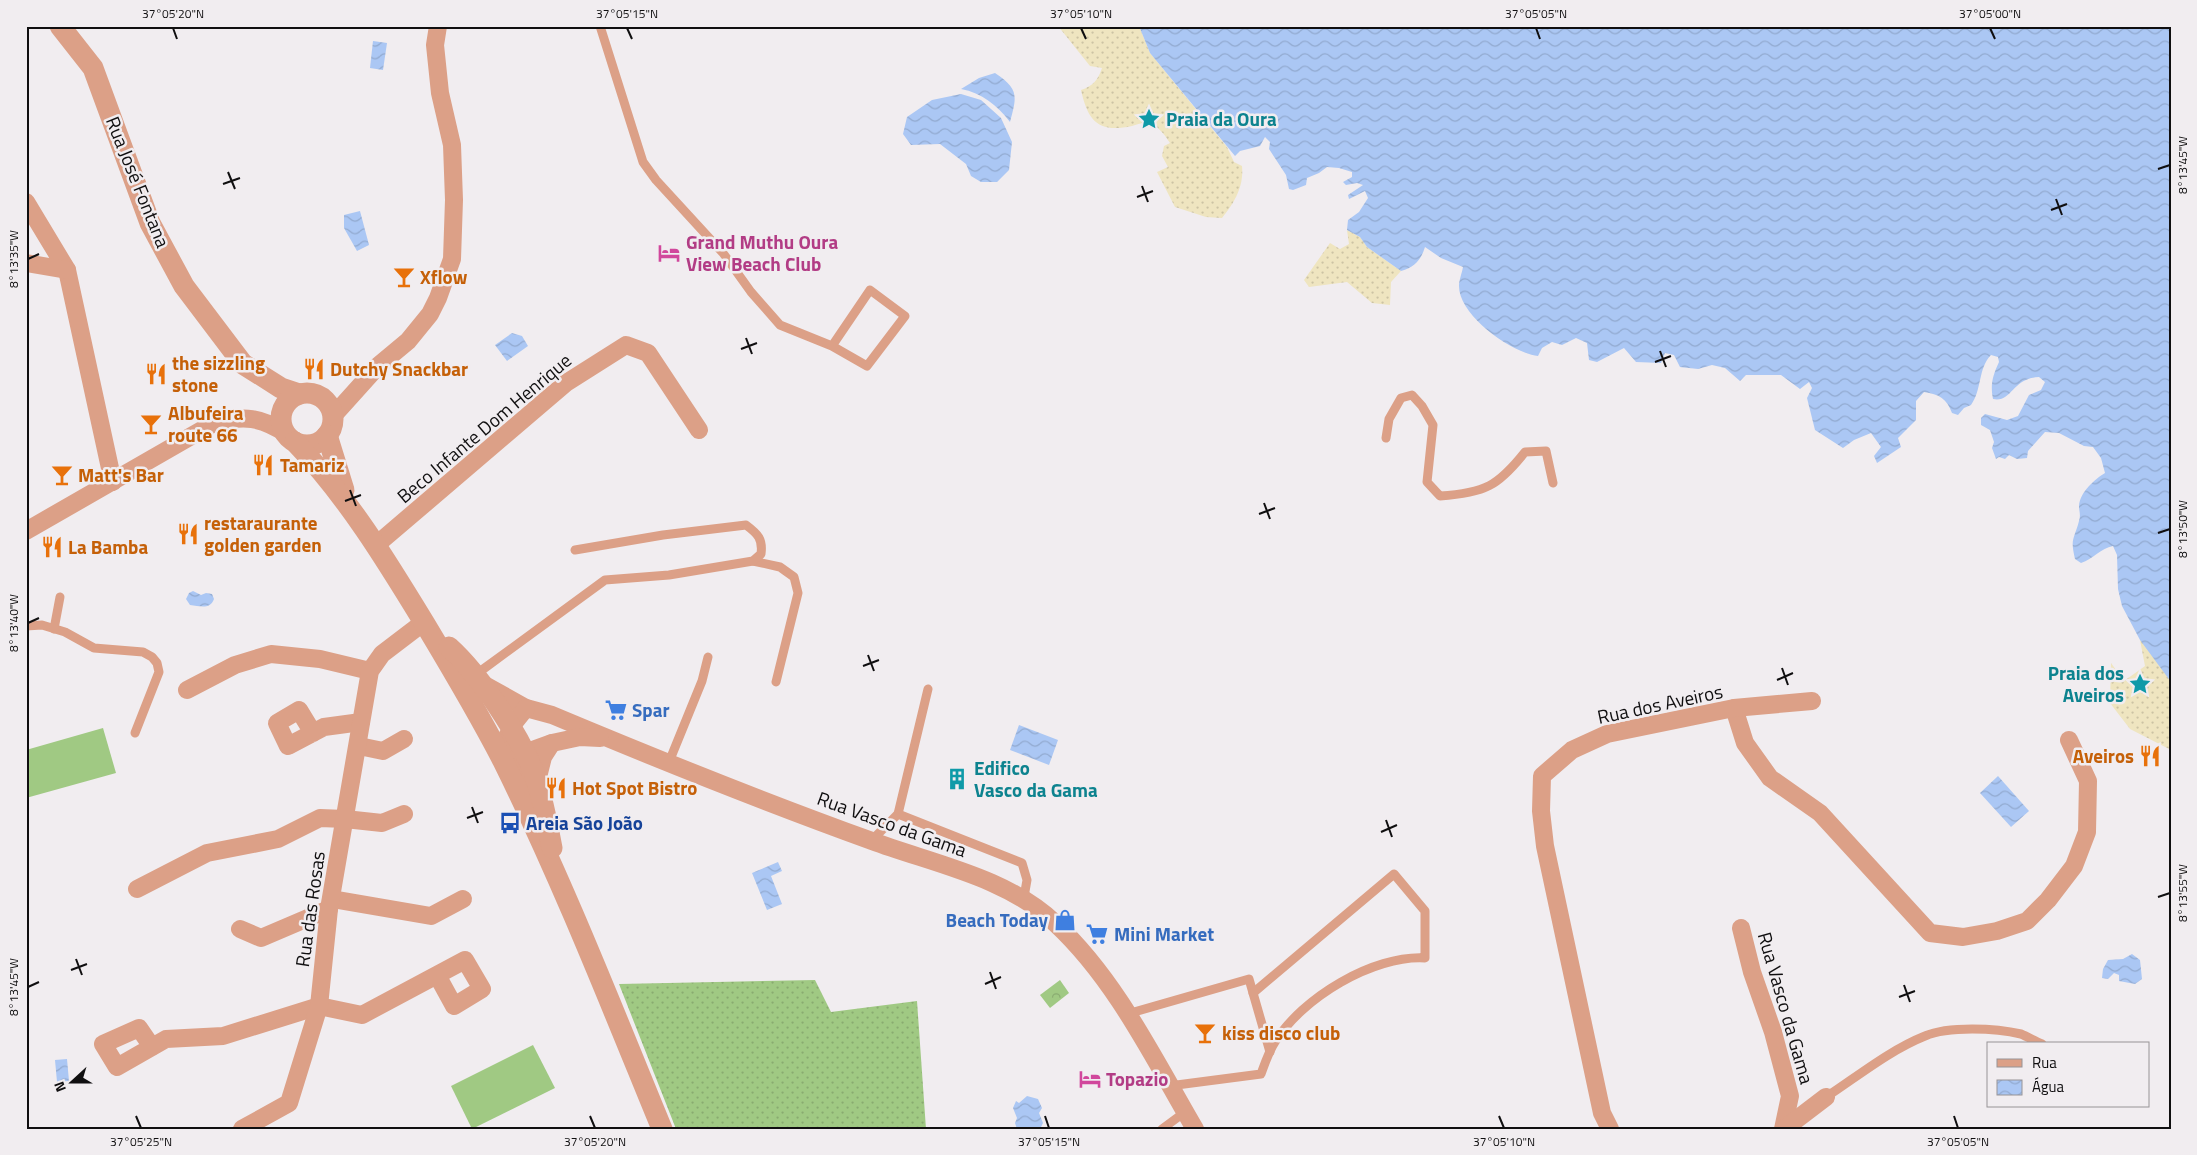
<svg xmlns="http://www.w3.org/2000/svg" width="2197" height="1155" font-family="'Titillium Web',sans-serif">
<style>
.grass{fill:url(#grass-dots)}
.sand{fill:url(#sand-dots)}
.park{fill:url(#park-crowns)}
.pitch{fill:#a0c983}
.water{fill:url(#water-waves)}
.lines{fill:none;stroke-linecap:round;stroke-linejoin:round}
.service{stroke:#dca087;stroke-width:9}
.minor{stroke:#dca087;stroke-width:18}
.tertiary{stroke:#dca087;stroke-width:21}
.ticks{fill:none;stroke:#100f10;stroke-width:2}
.labels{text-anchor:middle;stroke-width:5;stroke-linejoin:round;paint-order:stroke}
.culture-label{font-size:19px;font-weight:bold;fill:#0d838f;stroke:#f1edf0;text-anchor:start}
.street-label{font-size:19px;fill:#100f10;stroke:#f1edf0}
.hotel-label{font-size:19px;font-weight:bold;fill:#b23c85;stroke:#f1edf0;text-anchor:start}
.food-label{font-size:19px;font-weight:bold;fill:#c56008;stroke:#f1edf0;text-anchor:start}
.shop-label{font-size:19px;font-weight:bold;fill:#366cbe;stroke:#f1edf0;text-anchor:start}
.transit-label{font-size:19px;font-weight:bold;fill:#164399;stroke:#f1edf0;text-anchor:start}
.neatline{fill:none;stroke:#100f10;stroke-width:2}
.ticks-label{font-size:12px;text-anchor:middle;fill:#100f10}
</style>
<defs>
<pattern id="grass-dots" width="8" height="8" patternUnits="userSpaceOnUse" patternTransform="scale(1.25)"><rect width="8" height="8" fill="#a0c983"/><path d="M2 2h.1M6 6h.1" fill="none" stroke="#89ab70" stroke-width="1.8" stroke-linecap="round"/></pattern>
<pattern id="sand-dots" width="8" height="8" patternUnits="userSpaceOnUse" patternTransform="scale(1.25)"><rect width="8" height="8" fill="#efe5c0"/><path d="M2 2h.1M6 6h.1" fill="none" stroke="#ccc3a4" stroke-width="1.8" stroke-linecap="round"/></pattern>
<pattern id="park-crowns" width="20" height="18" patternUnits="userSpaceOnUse" patternTransform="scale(1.25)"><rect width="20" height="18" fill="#a0c983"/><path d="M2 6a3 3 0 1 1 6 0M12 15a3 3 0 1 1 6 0" fill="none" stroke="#89ab70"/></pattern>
<pattern id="water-waves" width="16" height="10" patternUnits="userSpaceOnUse" patternTransform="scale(1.25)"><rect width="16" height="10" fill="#abc7f4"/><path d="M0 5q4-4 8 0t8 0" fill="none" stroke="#92aad0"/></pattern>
</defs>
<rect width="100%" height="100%" fill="#f1edf0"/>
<path class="grass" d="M815,980l16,32 86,-11 9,128h-250l-57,-145z"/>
<g class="sand">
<path d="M1058,26h81l11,27 77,94 7,15 8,4c2,20 -7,36 -20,52l-16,-1 -31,-10 -18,-35 11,-5 -6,-11 2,-10 6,-3c-6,-9 -12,-18 -23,-20 -5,-1 -10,2 -15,3 -33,7 -44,-4 -51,-36 12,-4 17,-10 21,-22l-12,-2z"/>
<path d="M1347,230l13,7 7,10 34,24 -10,11 -1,23 -18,-2 -25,-21 -38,5 -5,-7 26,-37 10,6 9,-5z"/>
<path d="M2140,640l31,15v95l-41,-21 -20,-26 1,-40 13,18 21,-15z"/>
</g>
<path class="park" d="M1060,980l9,13 -19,15 -10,-13z"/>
<g class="pitch">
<path d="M103,728l13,45 -90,25v-48z"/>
<path d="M533,1045l22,43 -83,41 -21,-43z"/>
</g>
<g class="water">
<path d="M1139,26h1032v656l-31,-42 -18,-34 -4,-17 -1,-34 -4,-9c-12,2 -20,13 -32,17l-6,-4c-5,-21 -1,-19 4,-38 2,-6 0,-10 0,-15 1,-14 16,-27 26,-33l-4,-15 -8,-11 -9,-1 -25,-13 -14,-1 -17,19 -1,7 -10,1 -8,-4 -4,4 -6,-2 -3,2 -4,-11 2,-6 -4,-12 -9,-5v-7l4,-4 22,6 11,-4 11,-21 12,-5 4,-8 -6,-5c-27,1 -27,26 -46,22 -3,-15 0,-24 6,-37l-1,-5 -7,-2c-13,13 -9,35 -20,50l-7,3 -6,7 -6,-2c-5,-14 -13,-19 -28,-21l-8,9v19l-18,18 3,9 -24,16 -3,-7 7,-9 -10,-14 -17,7 -11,8 -28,-18 -8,-32 5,-10 -3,-6 -9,7 -19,-14h-35l-6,6 -15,-13 -13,-3 -14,4 -18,-2 -6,-12 -9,-2 -4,10 -25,-1 -12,-14 -27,14 -8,-2 -2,-17 -11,-5 -14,7 -10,-3 -10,6 -4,8c-26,-3 -79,-40 -79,-70 0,-6 3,-13 4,-19l-22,-9 -16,-11c-4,13 -10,20 -24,24l-34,-24 -7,-10 -13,-7 1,-10 11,-8 9,-14 -3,-7 -16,8 -1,-4 15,-10 -6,-2 -11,2 -3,-3 9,-5v-5l-13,-4 -12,-1 -8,6 -12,5 -1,7 -13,5 -4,-1 -3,-14 -17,-26 1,-7 -5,-5 -5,9 -20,5 -5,5 -85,-103z"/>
<path d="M373,41l14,2 -4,27 -13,-2z"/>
<path d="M995,73c24,16 22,23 15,49 -13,-17 -28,-29 -49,-33l18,-11z"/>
<path d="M961,94l20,6 20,18 11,24 -3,28 -12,12h-16l-10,-6 -5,-12 -26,-20 -29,1 -8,-11 4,-17 25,-17z"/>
<path d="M360,211l9,34 -12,6 -13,-23v-13z"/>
<path d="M512,333l10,3 6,10 -21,15 -12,-16z"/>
<path d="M193,591l8,4 5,-2 6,1 2,5c-4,11 -14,7 -24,6l-4,-6 3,-6z"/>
<path d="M1019,725l39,15 -9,25 -39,-15z"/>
<path d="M1998,776l31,35 -18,16 -31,-34z"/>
<path d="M778,862l4,9 -11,5 11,28 -15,6 -15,-37z"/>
<path d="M2132,954l8,6 2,19 -7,5 -16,-3v-6l-5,-2 -6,6 -6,-1 1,-9 5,-9 15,-1z"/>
<path d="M67,1059l2,22 -12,1 -2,-22z"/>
<path d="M1027,1096l11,3 4,9 -3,5 4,10 -3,6h-23l-2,-6 2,-5 -4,-10 3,-7 3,2z"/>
</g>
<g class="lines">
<g class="service">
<path d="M600,26l43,136 13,18 67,73 28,39 29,33 52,21 35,20 38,-50 -35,-26 -38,56"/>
<path d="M1386,438l3,-19 12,-21 11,-3 10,11 11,19 -6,57 13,14c45,-3 58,-10 85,-44l21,-1 7,32"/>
<path d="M753,561l27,6 14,10 4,16 -22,89"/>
<path d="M26,626l16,-1 23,7 29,16 49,4 9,5 5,6 2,9 -24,61"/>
<path d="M54,629l6,-32"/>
<path d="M479,678l3,-8 123,-90 64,-5 84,-14 8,-7c2,-15 -3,-20 -15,-29l-83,10 -88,15"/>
<path d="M669,762l33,-81 6,-24"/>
<path d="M898,814l30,-125"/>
<path d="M871,841l27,-27 124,49 5,17 -3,17"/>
<path d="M1127,1014l122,-35 21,73"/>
<path d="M1169,1086l92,-12c4,-11 8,-23 14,-32 27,-44 98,-87 150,-84v-47l-31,-37 -141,119"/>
<path d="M1826,1097c32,-21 64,-47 99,-61 23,-10 71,-8 96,-2 7,3 14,7 21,10"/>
<path d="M1162,1129l23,-17"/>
</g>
<g class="minor">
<path d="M26,202l41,68 46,212"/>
<path d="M26,263l41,7"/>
<path d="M333,416l45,-50 30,-25 22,-27 8,-16 14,-39 2,-59 -2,-55 -12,-52 -5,-48 3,-19"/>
<path d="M26,531l188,-108c30,-8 47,-6 73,11"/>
<path d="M375,546l191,-163 60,-38 22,8 51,77"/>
<path d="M483,684l43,24 26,7c105,44 212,87 320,126 62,23 135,36 184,83 60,56 98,135 139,205"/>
<path d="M187,690l48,-25 36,-11 49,5 50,12"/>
<path d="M526,708l-12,15 -7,14 20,54"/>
<path d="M1734,708l11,35 25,35 50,35 110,120 33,4 34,-6 30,-10 21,-21 26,-34 13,-34 1,-51 -19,-41"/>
<path d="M313,733l-14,-23 -22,13 11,23 36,-19 37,-5"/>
<path d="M359,746l24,5 21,-12"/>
<path d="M512,749l18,2 22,-8"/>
<path d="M537,781l6,-24 9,-14 28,-6 20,1"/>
<path d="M137,889l70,-36 71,-14 42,-21 25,1 37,4 22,-9"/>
<path d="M332,899l99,17 32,-17"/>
<path d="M1741,928l11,44 21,60 17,64 -7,33"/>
<path d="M240,929l21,9 68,-29"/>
<path d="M152,1047l-13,-19 -36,16 14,23 49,-28 57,-3 96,-30 43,9 103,-55 17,29 -28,17 -17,-31"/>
<path d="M242,1129l47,-26 30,-97 10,-97 41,-238 12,-17 42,-32"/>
<path d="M1610,1129l-8,-16 -57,-267 -4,-35 1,-35 30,-26 35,-16 127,-26 78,-7"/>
<path d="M1784,1129l42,-32"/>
</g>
<g class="tertiary">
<path d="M60,26l33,42 57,155 34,63 59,78 38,24 18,6"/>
<circle cx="307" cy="419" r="26"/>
<path d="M327,435l17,55"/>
<path d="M295,442c52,54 91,118 130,182 27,45 54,90 78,137 59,119 108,244 159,368"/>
<path d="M449,647c31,28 70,87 85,126 9,24 13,50 18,75"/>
</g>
</g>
<path class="ticks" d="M173,28l4,11M627,28l5,11M1081,28l5,11M1536,28l4,11M1990,28l5,11M2158,169l12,-4M228,172l7,17M223,184l17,-6M1142,186l6,16M1137,197l16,-6M2056,199l6,16M2051,210l16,-6M28,259l11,-5M746,338l6,16M741,349l16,-6M1660,351l6,16M1655,362l16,-6M350,490l6,16M345,501l16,-6M1264,503l6,16M1259,514l16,-6M2158,533l12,-4M28,623l11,-5M868,655l6,16M863,666l16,-6M1782,668l6,17M1777,680l16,-7M472,807l6,16M467,818l16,-6M1386,820l6,17M1381,832l16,-7M2158,897l12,-4M76,959l6,16M71,970l16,-6M990,972l6,17M985,984l16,-7M1904,985l6,17M28,987l11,-5M1899,997l16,-6M136,1116l5,12M590,1116l5,12M1045,1116l4,12M1499,1116l5,12M1954,1116l4,12"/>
<defs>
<g id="sight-bare" transform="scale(1.725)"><path d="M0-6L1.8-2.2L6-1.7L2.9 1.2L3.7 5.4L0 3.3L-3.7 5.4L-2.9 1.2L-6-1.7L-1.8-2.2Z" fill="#0f9aa8" stroke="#f1edf0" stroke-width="2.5" paint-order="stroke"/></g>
<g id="hotel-bare" transform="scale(1.725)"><path d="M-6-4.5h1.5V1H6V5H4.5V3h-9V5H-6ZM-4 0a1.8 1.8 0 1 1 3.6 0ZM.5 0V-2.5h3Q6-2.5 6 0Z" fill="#d1479c" stroke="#f1edf0" stroke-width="2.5" paint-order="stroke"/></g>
<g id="bar-bare" transform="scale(1.725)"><path d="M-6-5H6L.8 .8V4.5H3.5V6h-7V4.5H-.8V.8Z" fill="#e8710a" stroke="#f1edf0" stroke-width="2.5" paint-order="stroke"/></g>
<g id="restaurant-bare" transform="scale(1.725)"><path d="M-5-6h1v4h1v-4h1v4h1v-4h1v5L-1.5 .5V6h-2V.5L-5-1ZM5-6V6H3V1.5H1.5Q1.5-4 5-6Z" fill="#e8710a" stroke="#f1edf0" stroke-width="2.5" paint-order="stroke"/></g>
<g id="supermarket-bare" transform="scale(1.725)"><path d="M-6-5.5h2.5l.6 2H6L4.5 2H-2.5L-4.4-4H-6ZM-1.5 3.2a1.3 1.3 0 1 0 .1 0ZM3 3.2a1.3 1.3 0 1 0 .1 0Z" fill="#3f7fe0" stroke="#f1edf0" stroke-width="2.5" paint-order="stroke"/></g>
<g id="building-bare" transform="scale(1.725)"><path d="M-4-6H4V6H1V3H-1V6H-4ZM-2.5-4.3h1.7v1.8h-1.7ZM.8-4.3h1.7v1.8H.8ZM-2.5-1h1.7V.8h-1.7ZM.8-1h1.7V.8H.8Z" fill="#0f9aa8" stroke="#f1edf0" stroke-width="2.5" paint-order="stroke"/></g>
<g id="bus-bare" transform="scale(1.725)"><path d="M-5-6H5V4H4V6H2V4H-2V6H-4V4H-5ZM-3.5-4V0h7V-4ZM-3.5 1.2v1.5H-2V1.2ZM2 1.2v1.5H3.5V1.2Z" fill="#1a4fb4" stroke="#f1edf0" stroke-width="2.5" paint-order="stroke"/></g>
<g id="shop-bare" transform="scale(1.725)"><path d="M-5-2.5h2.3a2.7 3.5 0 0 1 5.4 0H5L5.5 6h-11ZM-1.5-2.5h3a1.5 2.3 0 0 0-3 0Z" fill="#3f7fe0" stroke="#f1edf0" stroke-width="2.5" paint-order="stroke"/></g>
</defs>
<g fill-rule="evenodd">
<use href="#sight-bare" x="1149" y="119"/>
<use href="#hotel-bare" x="669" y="253"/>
<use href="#bar-bare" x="404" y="277"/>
<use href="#restaurant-bare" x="314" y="369"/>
<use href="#restaurant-bare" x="156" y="374"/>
<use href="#bar-bare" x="151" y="424"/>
<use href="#restaurant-bare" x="263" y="465"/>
<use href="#bar-bare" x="62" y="475"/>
<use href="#restaurant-bare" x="188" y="534"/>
<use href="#restaurant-bare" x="52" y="547"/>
<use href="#sight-bare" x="2140" y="684"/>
<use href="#supermarket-bare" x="616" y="710"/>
<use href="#restaurant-bare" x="2150" y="756"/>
<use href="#building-bare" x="957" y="779"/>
<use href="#restaurant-bare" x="556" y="788"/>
<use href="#bus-bare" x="510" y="823"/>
<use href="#shop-bare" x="1065" y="920"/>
<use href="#supermarket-bare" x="1097" y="934"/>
<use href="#bar-bare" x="1205" y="1033"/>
<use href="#hotel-bare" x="1090" y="1079"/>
</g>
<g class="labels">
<g class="culture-label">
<text x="1166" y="126">Praia da Oura</text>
<text x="2124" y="680" text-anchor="end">Praia dos<tspan x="2124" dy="22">Aveiros</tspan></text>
<text x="974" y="775">Edifico<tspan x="974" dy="22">Vasco da Gama</tspan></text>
</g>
<g class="street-label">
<text transform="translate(138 182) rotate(68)" y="7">Rua José Fontana</text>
<text transform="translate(484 428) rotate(-40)" y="7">Beco Infante Dom Henrique</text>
<text transform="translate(1660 704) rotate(-12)" y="7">Rua dos Aveiros</text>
<text transform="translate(892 824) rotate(20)" y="7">Rua Vasco da Gama</text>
<text transform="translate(310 909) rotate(-82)" y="7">Rua das Rosas</text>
<text transform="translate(1786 1008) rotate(74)" y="7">Rua Vasco da Gama</text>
</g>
<g class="hotel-label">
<text x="686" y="249">Grand Muthu Oura<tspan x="686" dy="22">View Beach Club</tspan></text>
<text x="1106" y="1086">Topazio</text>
</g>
<g class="food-label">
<text x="420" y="284">Xflow</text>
<text x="172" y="370">the sizzling<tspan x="172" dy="22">stone</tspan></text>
<text x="330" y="376">Dutchy Snackbar</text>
<text x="168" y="420">Albufeira<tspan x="168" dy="22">route 66</tspan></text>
<text x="280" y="472">Tamariz</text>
<text x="78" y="482">Matt's Bar</text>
<text x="204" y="530">restaraurante<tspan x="204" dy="22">golden garden</tspan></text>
<text x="68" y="554">La Bamba</text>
<text x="2134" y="763" text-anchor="end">Aveiros</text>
<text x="572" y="795">Hot Spot Bistro</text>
<text x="1222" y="1040">kiss disco club</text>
</g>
<g class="shop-label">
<text x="632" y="717">Spar</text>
<text x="1048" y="927" text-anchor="end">Beach Today</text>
<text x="1114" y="941">Mini Market</text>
</g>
<g class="transit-label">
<text x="526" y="830">Areia São João</text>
</g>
</g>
<rect width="2197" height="1155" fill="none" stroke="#f1edf0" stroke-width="55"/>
<rect x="1987" y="1042" width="162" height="65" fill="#f1edf0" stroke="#979496"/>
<rect x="1997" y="1059" width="25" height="8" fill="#dca087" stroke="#979496"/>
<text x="2032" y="1068" font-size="15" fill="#100f10">Rua</text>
<rect x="1997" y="1080" width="25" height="15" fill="url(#water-waves)" stroke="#979496"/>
<text x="2032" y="1092" font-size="15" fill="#100f10">Água</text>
<g transform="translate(72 1082) rotate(249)" stroke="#f1edf0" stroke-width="4" paint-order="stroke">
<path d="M0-4L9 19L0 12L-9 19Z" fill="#100f10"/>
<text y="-8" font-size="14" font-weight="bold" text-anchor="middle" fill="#100f10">N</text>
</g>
<rect x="28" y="28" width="2142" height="1100" class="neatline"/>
<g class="ticks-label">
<text x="173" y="18">37°05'20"N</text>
<text x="627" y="18">37°05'15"N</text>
<text x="1081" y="18">37°05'10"N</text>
<text x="1536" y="18">37°05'05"N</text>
<text x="1990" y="18">37°05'00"N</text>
<text transform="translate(2183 165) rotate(-90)" y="4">8°13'45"W</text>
<text transform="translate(14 259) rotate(-90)" y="4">8°13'35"W</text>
<text transform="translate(2183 529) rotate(-90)" y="4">8°13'50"W</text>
<text transform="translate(14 623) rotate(-90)" y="4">8°13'40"W</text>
<text transform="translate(2183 893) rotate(-90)" y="4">8°13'55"W</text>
<text transform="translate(14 987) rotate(-90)" y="4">8°13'45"W</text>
<text x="141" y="1146">37°05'25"N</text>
<text x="595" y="1146">37°05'20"N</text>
<text x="1049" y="1146">37°05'15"N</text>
<text x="1504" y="1146">37°05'10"N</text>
<text x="1958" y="1146">37°05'05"N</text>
</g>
</svg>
